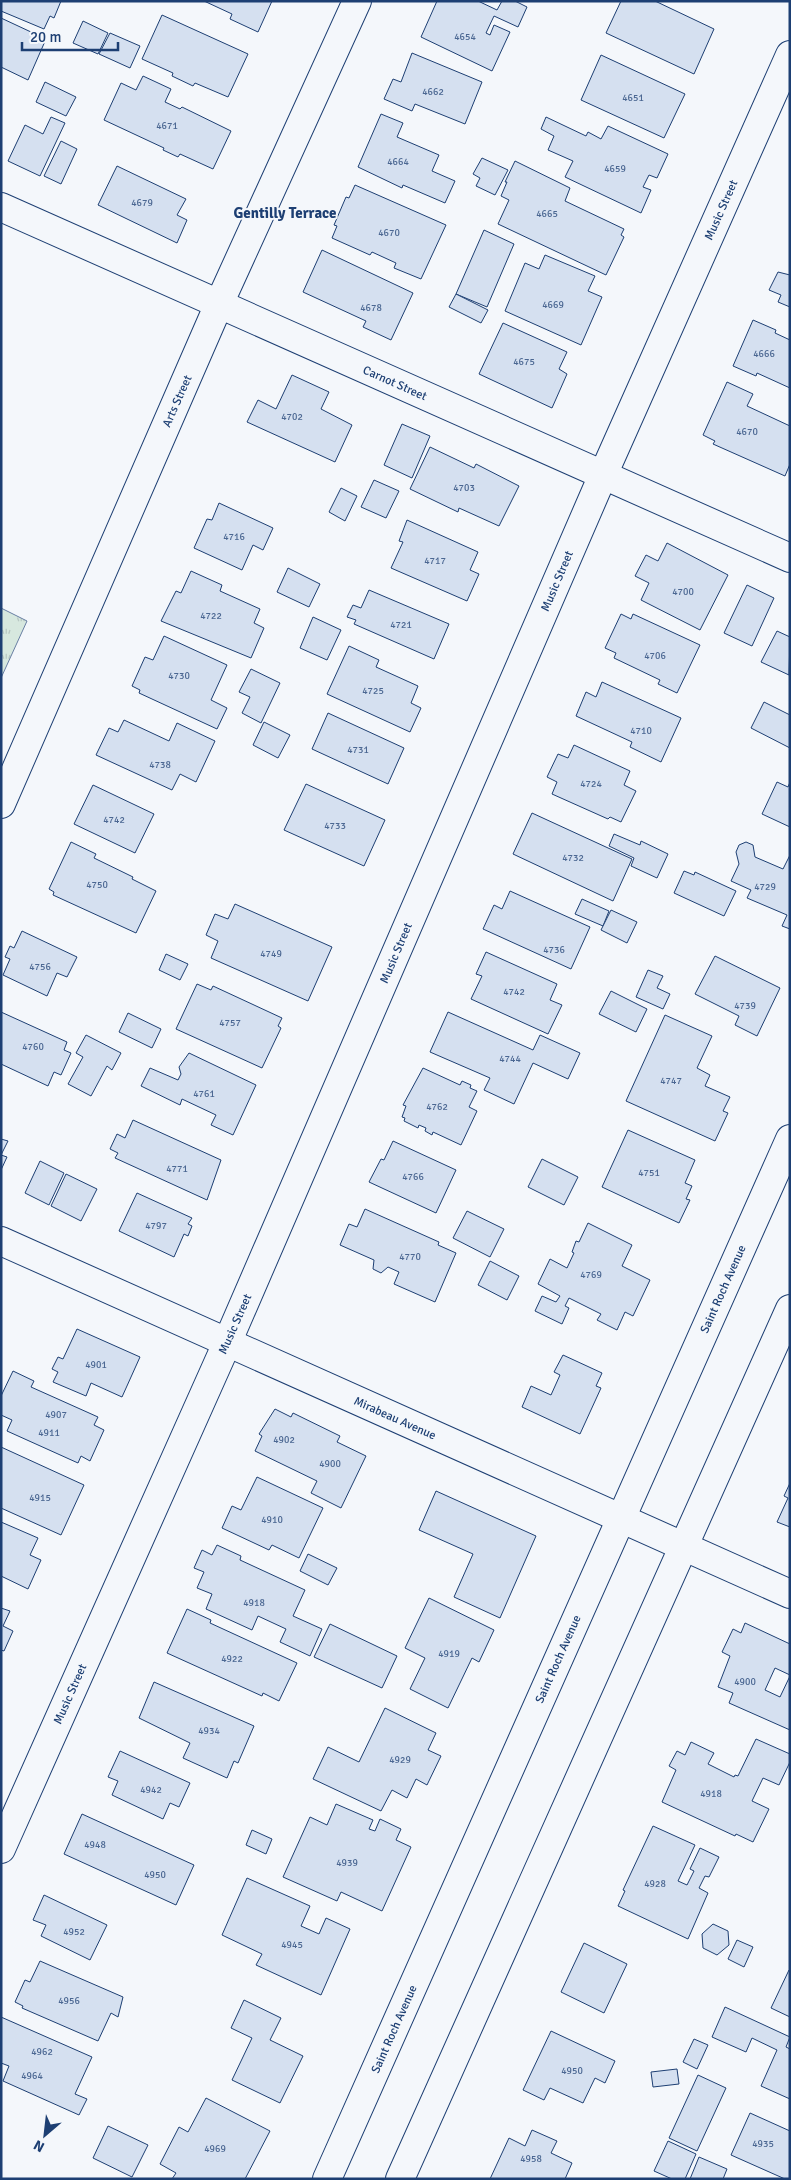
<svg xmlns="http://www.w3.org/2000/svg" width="791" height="2180" font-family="Signika,sans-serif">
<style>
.park{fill:url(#park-tufts);stroke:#687fa3}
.building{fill:#d5e0f0;stroke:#1d3f73}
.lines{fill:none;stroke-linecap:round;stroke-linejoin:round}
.minor-casing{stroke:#1d3f73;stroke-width:30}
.tertiary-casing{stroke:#1d3f73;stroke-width:30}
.minor{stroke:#f4f7fb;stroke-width:28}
.tertiary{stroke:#f4f7fb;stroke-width:28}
.labels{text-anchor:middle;stroke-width:4;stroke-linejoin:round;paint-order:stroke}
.number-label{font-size:10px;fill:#4b6792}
.street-label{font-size:12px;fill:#1d3f73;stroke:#f4f7fb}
.quarter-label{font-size:15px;font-weight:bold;fill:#1d3f73;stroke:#f4f7fb}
</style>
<defs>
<pattern id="park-tufts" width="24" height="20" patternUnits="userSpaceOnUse" patternTransform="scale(1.25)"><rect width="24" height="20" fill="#d7e8df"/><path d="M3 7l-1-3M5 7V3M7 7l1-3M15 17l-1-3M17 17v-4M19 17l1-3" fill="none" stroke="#b8c8c3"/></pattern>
</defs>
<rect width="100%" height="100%" fill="#f4f7fb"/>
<path class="park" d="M1,608l26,13 -26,57z"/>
<g class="building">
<path d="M1,1h60l-7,17 -4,-2 -6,13 -43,-18z"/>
<path d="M204,1h68l-14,31 -28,-13 2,-5z"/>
<path d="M437,1h41l19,9 5,-9h13l12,6 -9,20 -24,-11 -8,17 4,2 4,-10 16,7 -18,39 -71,-34z"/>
<path d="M621,1h34l59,28 -20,45 -88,-41z"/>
<path d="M162,15l86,39 -20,43 -33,-14 -2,3 -21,-10 1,-3 -31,-14z"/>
<path d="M1,18l45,21 -18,41 -27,-13z"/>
<path d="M83,21l25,12 -10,21 -25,-11z"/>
<path d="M110,33l30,13 -10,22 -31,-14z"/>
<path d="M412,53l70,29 -17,42 -50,-20 -3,7 -28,-12 9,-20 8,3z"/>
<path d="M601,55l84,39 -21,44 -83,-38z"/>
<path d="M143,76l28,13 -6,13 15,7 2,-2 49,24 -18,38 -33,-15 -2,3 -15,-7 1,-2 -60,-28 17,-37 15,7z"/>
<path d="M45,82l31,15 -10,19 -30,-14z"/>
<path d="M381,114l22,9 -6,14 42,18 -7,16 23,10 -10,22 -42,-18 -1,3 -44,-21z"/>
<path d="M51,117l14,6 -25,53 -32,-15 17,-36 18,9z"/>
<path d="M546,117l40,19 2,-4 13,7 7,-13 60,28 -11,24 -8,-3 -6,12 8,3 -10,23 -76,-36 8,-16 -25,-11 6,-14 -13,-7z"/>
<path d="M61,141l16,8 -16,35 -17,-8z"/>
<path d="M482,158l26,12 -13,25 -19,-9 4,-8 -7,-4z"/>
<path d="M515,161l55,27 -5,13 59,28 -3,6 3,2 -18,38 -108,-51 11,-24 -8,-4 6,-14h-2z"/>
<path d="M117,166l69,33 -9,16 10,5 -10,23 -79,-38z"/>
<path d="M355,185l91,40 -25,54 -27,-11 2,-5 -24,-11 -2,3 -38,-17 5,-12 -3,-1 12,-28 3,1z"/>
<path d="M484,230l30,14 -27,63 -31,-13z"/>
<path d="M322,250l91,43 -22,47 -28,-13 3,-6 -63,-29z"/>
<path d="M545,255l50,21 -7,15 14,6 -21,48 -76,-34 20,-48 14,6z"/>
<path d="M778,272l12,3v32l-12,-5 3,-7 -12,-5z"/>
<path d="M456,294l32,16 -7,13 -32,-16z"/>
<path d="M753,320l23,10 -1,3 15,7v48l-33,-15 -1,3 -23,-10z"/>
<path d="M503,323l64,29 -8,17 8,5 -15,34 -73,-34z"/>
<path d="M292,375l37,17 -8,17 31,16 -17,37 -88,-40 11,-22 18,9z"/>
<path d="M727,382l26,12 -6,12 43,20v38l-5,12 -72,-32 2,-3 -12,-6z"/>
<path d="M402,424l28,12 -18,42 -28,-13z"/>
<path d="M430,447l44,21 2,-4 43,22 -20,40 -40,-18 -1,4 -48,-23z"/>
<path d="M374,480l25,11 -13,27 -25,-11z"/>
<path d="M341,488l16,8 -12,25 -16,-9z"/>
<path d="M219,503l54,25 -10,22 -10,-5 -11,25 -48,-22 13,-29 5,1z"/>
<path d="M407,520l71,32 -8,18 9,4 -12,27 -76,-33 12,-26 -4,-1z"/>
<path d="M667,543l61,32 -28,55 -59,-30 8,-17 -14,-7 11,-21 12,6z"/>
<path d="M288,568l32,16 -11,23 -32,-15z"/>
<path d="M191,571l31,14 -2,6 40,18 -6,14 10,5 -13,30 -90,-37 15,-30 5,2z"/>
<path d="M747,585l27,13 -22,48 -28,-13z"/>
<path d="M369,590l80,34 -15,35 -80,-35 2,-4 -9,-3 6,-12 8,3z"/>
<path d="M621,614l10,5 2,-5 67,31 -23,48 -19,-9 2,-4 -46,-22 2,-5 -11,-5z"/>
<path d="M313,617l28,13 -14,30 -27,-12z"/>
<path d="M777,631l13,6 -1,38 -28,-13z"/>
<path d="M164,636l63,29 -16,35 16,8 -10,21 -78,-36 1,-3 -8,-4 13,-29 8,3z"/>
<path d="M349,646l30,14 -3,7 42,19 -7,17 10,5 -11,24 -83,-38z"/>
<path d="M251,669l29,14 -19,40 -19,-10 8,-16 -11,-5z"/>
<path d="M602,682l79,36 -20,44 -31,-15 2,-5 -56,-26 10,-24 10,5z"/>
<path d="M764,702l26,13v33l-39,-20z"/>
<path d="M328,713l76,35 -16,36 -76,-35z"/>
<path d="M124,720l45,21 8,-18 38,18 -19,41 -16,-8 -8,16 -76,-35 13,-27 9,4z"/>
<path d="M264,722l26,13 -12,23 -25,-13z"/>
<path d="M574,745l56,26 -6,14 12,6 -15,31 -11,-5 -2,2 -56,-25 5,-12 -10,-5 11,-23 10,4z"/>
<path d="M777,782l11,5 2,-5v45l-28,-13z"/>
<path d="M306,784l79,36 -21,46 -80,-36z"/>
<path d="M93,785l61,29 -19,39 -61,-29z"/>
<path d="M532,813l100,46 -19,42 -100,-47z"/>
<path d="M614,834l26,11 1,-4 27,13 -11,24 -26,-12 3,-8 -25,-12z"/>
<path d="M71,842l25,12 -2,4 39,19 -1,2 24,12 -20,42 -83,-38 1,-3 -5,-3z"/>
<path d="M746,842l7,3 2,12 28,12 7,-14v74l-8,-3 5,-11 -40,-17 4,-8 -20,-9 8,-17 -3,-12 3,-7z"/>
<path d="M684,871l10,4 1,-3 41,19 -12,25 -50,-23z"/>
<path d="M510,891l80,36 -19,42 -88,-40 11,-24 8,4z"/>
<path d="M582,899l27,12 -6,15 -28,-12z"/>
<path d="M235,904l97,43 -24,54 -97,-43 7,-17 -12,-6 9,-21 13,5z"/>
<path d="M611,910l26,12 -10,21 -26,-13z"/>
<path d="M22,931l55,26 -10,20 -10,-4 -10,23 -44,-21 7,-16 -5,-2 5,-11 4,2z"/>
<path d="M486,952l71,32 -7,16 12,5 -14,29 -77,-35 11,-23 -6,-2z"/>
<path d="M166,954l22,10 -8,16 -21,-10z"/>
<path d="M715,956l65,32 -23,48 -22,-11 4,-9 -44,-22z"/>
<path d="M648,970l15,6 -6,12 13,6 -7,15 -27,-12z"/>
<path d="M197,984l14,6 2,-4 69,32 -4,8 3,2 -19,40 -86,-39z"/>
<path d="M611,991l36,18 -11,23 -37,-18z"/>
<path d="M1,1012l66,30 -3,8 7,3 -10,22 -7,-3 -6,14 -47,-22z"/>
<path d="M448,1012l85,38 7,-15 40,18 -12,26 -35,-16 -19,41 -30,-14 6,-12 -60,-26z"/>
<path d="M128,1013l33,16 -9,19 -33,-16z"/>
<path d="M665,1015l47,21 -15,32 13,7 -5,11 25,11 -7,14 5,2 -13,28 -89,-40z"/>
<path d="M86,1035l35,18 -9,17 -5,-4 -16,30 -23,-12 15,-27 -7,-4z"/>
<path d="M189,1053l67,32 -23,50 -22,-10 5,-10 -34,-16 -2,6 -39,-19 9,-18 28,12 3,-6 -2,-7z"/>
<path d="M423,1068l37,17 2,-4 9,4 -1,3 7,3 -8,16 8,4 -16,34 -28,-13 -1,3 -7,-4 1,-3 -7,-3 -1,3 -14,-7 1,-3 -3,-1 4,-11 -3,-1z"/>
<path d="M133,1120l88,40 -14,40 -92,-42 3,-5 -8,-4 7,-15 8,4z"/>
<path d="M628,1130l67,30 -10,23 7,3 -6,13 4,1 -11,23 -77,-36z"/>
<path d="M1,1139l7,2 -7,14 6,2 -6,13z"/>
<path d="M393,1141l63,29 -20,43 -67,-31 12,-23 3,1z"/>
<path d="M542,1159l36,18 -14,28 -36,-18z"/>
<path d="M40,1161l24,12 -15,32 -24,-12z"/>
<path d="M66,1174l31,15 -16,32 -30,-15z"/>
<path d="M137,1193l55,25 -4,6 4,2 -4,10 -4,-2 -10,23 -55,-26z"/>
<path d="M365,1209l74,33 -1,3 18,8 -21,49 -41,-18 5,-12 -11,-5 -7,6 -8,-4 1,-9 -34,-15 9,-21 8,3z"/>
<path d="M467,1211l37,18 -14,28 -37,-19z"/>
<path d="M588,1223l44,22 -10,21 28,14 -17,36 -8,-4 -8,18 -20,-10 4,-6 -32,-16 -4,8 4,2 -7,16 -27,-13 7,-15 14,6 4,-6 -22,-12 12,-25 17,9 7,-15 -2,-1 4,-11 3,1z"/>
<path d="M490,1261l29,15 -12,24 -29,-15z"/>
<path d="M77,1329l63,28 -18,40 -31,-14 -5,13 -33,-14 5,-10 -6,-3 6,-12 5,2z"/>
<path d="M563,1355l39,18 -6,13 5,2 -21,46 -58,-27 9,-21 20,9 9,-20 -6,-3z"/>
<path d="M13,1371l21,10 -3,6 67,30 -4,8 10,5 -14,31 -9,-5 -3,7 -71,-32 5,-11 -11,-5v-19z"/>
<path d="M275,1409l16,8 2,-4 47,23 -3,6 29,14 -25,52 -30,-15 6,-12 -62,-30 7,-15 -3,-2z"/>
<path d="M1,1447l83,38 -23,50 -60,-27z"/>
<path d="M257,1477l66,31 -24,50 -27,-13 -3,5 -47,-22 10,-22 9,4z"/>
<path d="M790,1483v44l-13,-5 11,-24 -4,-2z"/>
<path d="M436,1491l100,45 -36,82 -46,-21 19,-43 -54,-24z"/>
<path d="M1,1522l37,16 -8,17 11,5 -13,29 -27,-13z"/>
<path d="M217,1545l24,11 -1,4 65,30 -12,26 29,13 -12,27 -30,-14 6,-13 -28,-13 -6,14 -46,-21 6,-15 -15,-6 7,-16 -10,-4 8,-18 10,5z"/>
<path d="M308,1554l29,14 -9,17 -28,-14z"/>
<path d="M429,1598l65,32 -15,32 -7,-4 -24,50 -38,-19 15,-31 -20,-10z"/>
<path d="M1,1608l9,3 -7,15 10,5 -9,20 -3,-1z"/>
<path d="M187,1609l24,11 -1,3 87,40 -18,38 -16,-8 -1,3 -95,-43z"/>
<path d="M745,1623l45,21v31l-15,-7 -10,22 15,7 10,-21v54l-61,-27 4,-10 -15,-6 12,-31 -8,-4 11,-23 8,4z"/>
<path d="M330,1624l67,32 -15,32 -68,-31z"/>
<path d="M154,1682l100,44 -16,37 -4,-2 -7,17 -44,-20 7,-15 -51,-25z"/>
<path d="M385,1708l51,25 -8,17 13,6 -14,29 -11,-6 -9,19 -15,-8 -11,21 -68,-32 15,-32 31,15z"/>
<path d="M756,1739l34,15v8l-11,23 -16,-7 -11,23 17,8 -16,33 -17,-8 -1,2 -73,-34 14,-32 -7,-4 8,-15 8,4 6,-13 23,11 -6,11 26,13 1,-2 3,1z"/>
<path d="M120,1751l70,32 -11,24 -9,-4 -7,16 -51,-24 6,-14 -10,-4z"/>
<path d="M336,1804l37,16 -4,9 6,2 5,-12 21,10 -5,11 15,7 -29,64 -41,-19 -4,9 -54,-24 27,-60 17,8z"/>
<path d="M82,1814l112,51 -18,40 -112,-51z"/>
<path d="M653,1826l42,19 -17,36 9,4 7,-14 -4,-2 10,-21 19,9 -10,20 -4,-1 -6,12 9,5 -20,46 -70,-33 7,-15 -2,-1z"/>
<path d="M252,1830l20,9 -6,15 -20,-9z"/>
<path d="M247,1878l63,28 -9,20 18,8 7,-16 24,11 -29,66 -65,-30 6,-11 -40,-19z"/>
<path d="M44,1895l63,30 -17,35 -49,-24 5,-11 -13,-5z"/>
<path d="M713,1924l15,7 1,14 -12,10 -14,-7 -1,-14z"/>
<path d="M737,1940l16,7 -9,20 -16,-8z"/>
<path d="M584,1943l43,21 -23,49 -43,-21z"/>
<path d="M40,1961l83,36 -5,20 -7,-4 -13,28 -76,-33 1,-2 -8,-4 10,-22 5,2z"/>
<path d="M789,1970h1v47l-19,-9z"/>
<path d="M244,2000l37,18 -11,22 33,16 -23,47 -48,-23 20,-42 -21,-10z"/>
<path d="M725,2007l65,30 -4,10 4,2v50l-29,-13 16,-36 -25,-12 -6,14 -34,-15z"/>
<path d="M1,2017l91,40 -17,37 12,5 -8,16 -76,-34 6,-15 -8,-3z"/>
<path d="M551,2031l64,30 -10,22 -10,-5 -12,25 -33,-15 -6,12 -21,-10z"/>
<path d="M694,2039l14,6 -11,24 -14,-7z"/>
<path d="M677,2069l2,15 -26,3 -2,-15z"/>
<path d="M698,2075l28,13 -29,63 -28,-13z"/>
<path d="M206,2098l64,33 -25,48h-73l4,-6 -16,-9 19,-37 9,5z"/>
<path d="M750,2113l40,18v48h-5l-54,-24z"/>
<path d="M108,2126l40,19 -16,32 -39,-19z"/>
<path d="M532,2130l25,11 -6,12 21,10 -7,16h-75l19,-41 16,8z"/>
<path d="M668,2141l28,13 -11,25h-13l-18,-8z"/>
<path d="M699,2157l28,12 -4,10h-33z"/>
</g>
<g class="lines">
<g class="minor-casing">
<g id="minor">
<path d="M1,207l789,351"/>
<path d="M1,804l218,-500 138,-303"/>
<path d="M1,1849l226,-506 376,-868 187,-420"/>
<path d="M327,2179l463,-1040"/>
<path d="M400,2179l390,-870"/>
</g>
</g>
<g class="tertiary-casing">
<path id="tertiary" d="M1,1241l789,353"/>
</g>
<use href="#minor" class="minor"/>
<use href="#tertiary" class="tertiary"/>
</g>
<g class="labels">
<g class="number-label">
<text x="465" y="40">4654</text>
<text x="433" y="95">4662</text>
<text x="633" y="101">4651</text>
<text x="167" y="129">4671</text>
<text x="398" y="165">4664</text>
<text x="615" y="172">4659</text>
<text x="142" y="206">4679</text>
<text x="547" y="217">4665</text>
<text x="389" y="236">4670</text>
<text x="553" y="308">4669</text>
<text x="371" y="311">4678</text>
<text x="764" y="357">4666</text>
<text x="524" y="365">4675</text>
<text x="292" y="420">4702</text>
<text x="747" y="435">4670</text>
<text x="464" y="491">4703</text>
<text x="234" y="540">4716</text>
<text x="435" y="564">4717</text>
<text x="683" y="595">4700</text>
<text x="211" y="619">4722</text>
<text x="401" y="628">4721</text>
<text x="655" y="659">4706</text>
<text x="179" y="679">4730</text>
<text x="373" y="694">4725</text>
<text x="641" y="734">4710</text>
<text x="358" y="753">4731</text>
<text x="160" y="768">4738</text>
<text x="591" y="787">4724</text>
<text x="114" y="823">4742</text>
<text x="335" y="829">4733</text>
<text x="573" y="861">4732</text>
<text x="97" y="888">4750</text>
<text x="765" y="890">4729</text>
<text x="554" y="953">4736</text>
<text x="271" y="957">4749</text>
<text x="40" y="970">4756</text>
<text x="514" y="995">4742</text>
<text x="745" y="1009">4739</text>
<text x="230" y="1026">4757</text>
<text x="33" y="1050">4760</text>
<text x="510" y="1062">4744</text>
<text x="671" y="1084">4747</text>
<text x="204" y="1097">4761</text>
<text x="437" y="1110">4762</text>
<text x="177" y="1172">4771</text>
<text x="649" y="1176">4751</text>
<text x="413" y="1180">4766</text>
<text x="156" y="1229">4797</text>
<text x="410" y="1260">4770</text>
<text x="591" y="1278">4769</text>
<text x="96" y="1368">4901</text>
<text x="56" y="1418">4907</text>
<text x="49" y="1436">4911</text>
<text x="284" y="1443">4902</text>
<text x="330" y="1467">4900</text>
<text x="40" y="1501">4915</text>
<text x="272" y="1523">4910</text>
<text x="254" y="1606">4918</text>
<text x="449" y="1657">4919</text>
<text x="232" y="1662">4922</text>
<text x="745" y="1685">4900</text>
<text x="209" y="1734">4934</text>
<text x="400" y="1763">4929</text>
<text x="151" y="1793">4942</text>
<text x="711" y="1797">4918</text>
<text x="95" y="1848">4948</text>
<text x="347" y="1866">4939</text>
<text x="155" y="1878">4950</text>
<text x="655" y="1887">4928</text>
<text x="74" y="1935">4952</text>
<text x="292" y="1948">4945</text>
<text x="69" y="2004">4956</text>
<text x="42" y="2055">4962</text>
<text x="572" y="2074">4950</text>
<text x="32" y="2079">4964</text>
<text x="763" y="2147">4935</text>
<text x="215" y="2152">4969</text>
<text x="531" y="2162">4958</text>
</g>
<g class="street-label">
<text transform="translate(721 210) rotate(-66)" y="4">Music Street</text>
<text transform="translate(395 383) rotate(24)" y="4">Carnot Street</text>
<text transform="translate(177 401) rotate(-66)" y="4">Arts Street</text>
<text transform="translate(557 581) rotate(-67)" y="4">Music Street</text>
<text transform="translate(396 953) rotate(-67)" y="4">Music Street</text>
<text transform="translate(723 1289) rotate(-66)" y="4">Saint Roch Avenue</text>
<text transform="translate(235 1324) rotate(-66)" y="4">Music Street</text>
<text transform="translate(395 1418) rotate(24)" y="4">Mirabeau Avenue</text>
<text transform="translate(558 1659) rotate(-66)" y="4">Saint Roch Avenue</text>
<text transform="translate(70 1694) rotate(-66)" y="4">Music Street</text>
<text transform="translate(394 2029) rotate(-66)" y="4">Saint Roch Avenue</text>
</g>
<g class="quarter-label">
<text x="285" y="218">Gentilly Terrace</text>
</g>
</g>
<rect width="791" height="2180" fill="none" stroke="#1d3f73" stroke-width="5"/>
<g transform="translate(45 2135) rotate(208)" stroke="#f4f7fb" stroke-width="4" paint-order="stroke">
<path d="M0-4L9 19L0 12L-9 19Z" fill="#1d3f73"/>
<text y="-8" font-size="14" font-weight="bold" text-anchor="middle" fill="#1d3f73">N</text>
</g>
<path d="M22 42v8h96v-8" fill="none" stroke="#1d3f73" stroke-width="2.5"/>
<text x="30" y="42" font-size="15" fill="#1d3f73" stroke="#f4f7fb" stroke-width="4" paint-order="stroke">20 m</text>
</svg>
